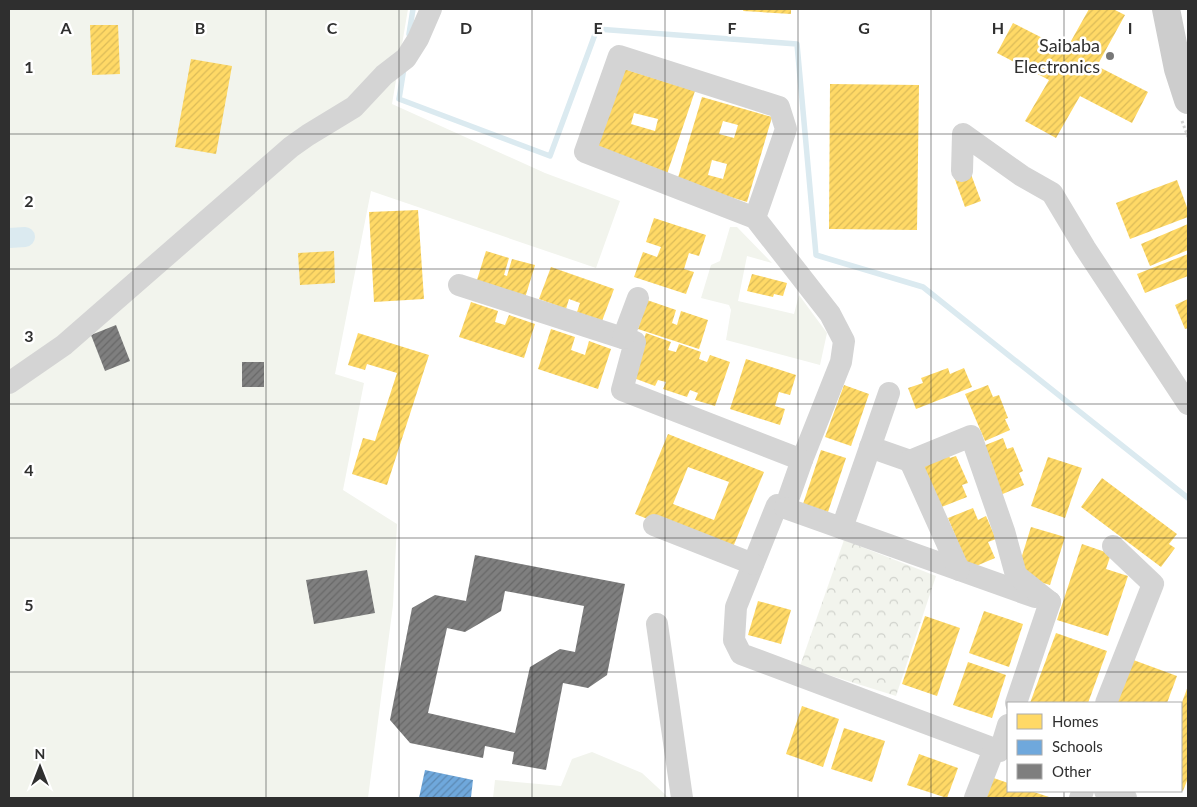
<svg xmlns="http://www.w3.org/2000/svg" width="1197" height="807" font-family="Lato,sans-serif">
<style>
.green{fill:#f2f4ed}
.park{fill:url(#park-crowns)}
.homes{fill:url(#homes-hatch);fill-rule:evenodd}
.schools{fill:url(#schools-hatch)}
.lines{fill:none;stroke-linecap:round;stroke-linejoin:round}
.stream{stroke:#dbeaf0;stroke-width:5.5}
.canal{stroke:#dbeaf0;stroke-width:20}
.building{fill:url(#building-hatch);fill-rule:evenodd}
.path{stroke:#d4d4d4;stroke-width:3;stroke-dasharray:2.5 2.5;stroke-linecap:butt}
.minor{stroke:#d4d4d4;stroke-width:22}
.secondary{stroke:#cdcdcd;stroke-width:28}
.grid{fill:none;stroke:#2f2f2f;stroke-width:1;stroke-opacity:0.55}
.poi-dot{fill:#787878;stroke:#fff;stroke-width:2}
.labels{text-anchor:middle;stroke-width:5;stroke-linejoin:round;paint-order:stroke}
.poi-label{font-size:18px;fill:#2f2f2f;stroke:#fff;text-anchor:end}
.grid-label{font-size:16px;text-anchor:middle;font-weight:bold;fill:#2f2f2f;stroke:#fff;stroke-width:5;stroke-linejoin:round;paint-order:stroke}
</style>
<defs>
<pattern id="park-crowns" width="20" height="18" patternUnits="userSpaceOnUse" patternTransform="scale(1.25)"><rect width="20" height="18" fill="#f2f4ed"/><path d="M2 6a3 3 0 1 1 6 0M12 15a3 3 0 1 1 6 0" fill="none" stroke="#d0d2cc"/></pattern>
<pattern id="homes-hatch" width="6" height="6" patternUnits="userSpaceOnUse" patternTransform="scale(1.25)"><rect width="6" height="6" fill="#ffd966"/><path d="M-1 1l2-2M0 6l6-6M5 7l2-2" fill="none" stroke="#dbbb59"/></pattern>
<pattern id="schools-hatch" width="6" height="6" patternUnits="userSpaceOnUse" patternTransform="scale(1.25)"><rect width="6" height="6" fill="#6fa8dc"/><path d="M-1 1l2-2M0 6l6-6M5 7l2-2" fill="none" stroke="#5c89b3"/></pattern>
<pattern id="building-hatch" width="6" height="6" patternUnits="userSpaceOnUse" patternTransform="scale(1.25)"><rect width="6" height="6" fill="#7f7f7f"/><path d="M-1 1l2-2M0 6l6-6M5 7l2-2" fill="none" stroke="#686868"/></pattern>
</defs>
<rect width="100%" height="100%" fill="#fff"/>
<g class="green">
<path d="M9,9h399l-16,95 153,69 75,28 -24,67 -225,-77 -36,183 29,9 -21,107 54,34 -4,81 -25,193h-359z"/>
<path d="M730,227h7l35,36 -25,-7 -9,45 56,13 5,-19 28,38 -7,32 -94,-25 5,-30 -2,-5 -28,-7 10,-33 9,-4z"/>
<path d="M592,752l50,21 27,25h-176l2,-18 66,6 11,-27z"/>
</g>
<path class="park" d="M844,540l92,36 -40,120 -96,-30z"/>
<g class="homes">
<path d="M744,9h47v5l-48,-3z"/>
<path d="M1089,9h24l12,6 -28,51 51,26 -16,31 -52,-27 -24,42 -31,-17 24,-41 -52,-27 16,-30 53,27z"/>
<path d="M90,25h28l2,49 -28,1z"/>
<path d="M191,59l41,7 -16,88 -41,-7z"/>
<path d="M621,68l74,23 -28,83 -73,-24zM634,113l24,6 -3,12 -24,-7z"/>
<path d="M830,84l89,1 -2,145 -88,-1z"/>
<path d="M702,97l70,20 -25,85 -70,-21zM723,121l15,4 -4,13 -15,-4zM712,160l15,4 -4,15 -15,-4z"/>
<path d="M969,169l12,32 -16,6 -12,-33z"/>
<path d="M1177,180l11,30v7l-58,22 -14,-36z"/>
<path d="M418,210l6,89 -50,3 -5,-90z"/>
<path d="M654,218l52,17 -7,21 -10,-3 -5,16 10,3 -8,22 -52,-17 9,-25 14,5 4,-10 -15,-5z"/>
<path d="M1188,224v26l-38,16 -9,-22z"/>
<path d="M334,251l1,32 -35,2 -2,-32z"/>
<path d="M486,251l23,7 -5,17 3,1 5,-17 23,6 -10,33 -49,-15z"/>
<path d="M1188,254v22l-43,17 -8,-19z"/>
<path d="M551,267l63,22 -12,32 -25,-9 3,-9 -11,-4 -3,10 -27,-10z"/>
<path d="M752,274l35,9 -4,13 -9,-2 -1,3 -26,-6z"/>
<path d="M1188,299v29l-3,1 -10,-24z"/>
<path d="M647,300l29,10 -4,13 5,2 4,-14 27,9 -9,29 -61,-20z"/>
<path d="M471,302l27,9 -3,11 10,3 4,-10 26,9 -11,34 -65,-21z"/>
<path d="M551,329l24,8 -4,13 14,5 4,-14 22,8 -13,40 -60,-20z"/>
<path d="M358,333l71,22 -42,130 -35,-11 11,-36 12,3 22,-68 -30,-9 -2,6 -17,-5z"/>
<path d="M646,333l25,9 -3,8 8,2 3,-8 22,8 -2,7 8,3 3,-7 20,7 -15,44 -20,-6 3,-7 -8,-3 -3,7 -24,-8 3,-7 -8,-2 -3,6 -24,-9z"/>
<path d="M746,359l50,16 -6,20 -11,-3 -4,14 10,3 -5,16 -50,-16z"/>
<path d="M948,368l2,6 14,-6 8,19 -56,22 -8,-21 15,-5 -2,-5z"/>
<path d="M844,385l25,9 -18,52 -26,-9z"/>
<path d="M988,385l5,12 6,-2 9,23 -3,1 5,11 -25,11 -20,-47z"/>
<path d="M668,434l96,38 -33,80 -96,-38zM688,467l41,15 -15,38 -41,-16z"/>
<path d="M1003,438l4,11 6,-2 10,24 -4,2 5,12 -26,11 -20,-48z"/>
<path d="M944,445l6,13 6,-2 12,27 -6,2 5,12 -28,11 -23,-52z"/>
<path d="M821,450l25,8 -18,54 -25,-8z"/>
<path d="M1048,457l34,11 -17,50 -34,-12z"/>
<path d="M1102,478l75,56 -8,10 6,4 -14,19 -80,-60z"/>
<path d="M973,508l5,12 8,-4 10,23 -8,3 7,16 -26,11 -21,-51z"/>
<path d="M1031,527l34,10 -15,48 -34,-10z"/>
<path d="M1082,544l29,10 -5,15 22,7 -20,60 -51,-16z"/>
<path d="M758,601l33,9 -10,34 -33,-9z"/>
<path d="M984,611l39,13 -14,43 -40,-14z"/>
<path d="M925,616l35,12 -23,68 -35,-12z"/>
<path d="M1056,633l51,18 -19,52h-58z"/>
<path d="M1128,658l49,18 -10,27h-56z"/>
<path d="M968,662l38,13 -14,43 -39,-13z"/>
<path d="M1188,686v92l-5,13 -2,-1v-85z"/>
<path d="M802,706l37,13 -16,48 -37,-13z"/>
<path d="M844,728l41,13 -13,41 -41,-13z"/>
<path d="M919,754l39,14 -11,30 -40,-13z"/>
<path d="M982,774l26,9v8h23l21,7h-79z"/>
</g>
<path class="schools" d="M425,770l48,10 -2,17 -52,1z"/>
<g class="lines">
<g class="stream">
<path d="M409,34l4,-25"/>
<path d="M404,68l-5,31 151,57 47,-127 200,15 19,211 107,32 265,211"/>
</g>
<path class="canal" d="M9,238l16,-1"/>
</g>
<g class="building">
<path d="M116,325l14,36 -25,10 -14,-36z"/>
<rect x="242" y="362" width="22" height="25"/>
<path d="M475,555l150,29 -18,91 -19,13 -25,-5 -17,87 -34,-6 2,-12 -29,-6 -2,12 -73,-15 -20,-23 22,-112 23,-13 31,6zM505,591l79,15 -9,46 -15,-3 -30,18 -15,66 -87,-20 19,-85 18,4 36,-21z"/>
<path d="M367,570l8,43 -61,11 -8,-44z"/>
</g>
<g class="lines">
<path class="path" d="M1182,121l6,16"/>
<g class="minor">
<path d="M962,171l1,-37 59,42 30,17 33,55 103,156"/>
<path d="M755,218l-170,-66 34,-96 160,51 7,22 -31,89 75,96 14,27 -3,21 -39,98"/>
<path d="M459,285l176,57 -13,48 180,70 -17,48 -8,-3 -41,102 -2,33 7,14 259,97 8,-26"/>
<path d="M623,338l15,-40"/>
<path d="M9,383l55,-38 227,-198 17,-12 46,-28 30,-32 22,-17 12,-19 13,-30"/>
<path d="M870,447l40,14"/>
<path d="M785,508l250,89"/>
<path d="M654,525l99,39"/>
<path d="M842,528l47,-135"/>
<path d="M959,570l-49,-109 61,-25 33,95 12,44 34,27"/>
<path d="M657,624l25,174"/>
<path d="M1016,703l34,-101"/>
<path d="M1106,703l47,-119 -40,-38"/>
<path d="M1105,791l21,7"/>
<path d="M975,798l19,-49"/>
<path d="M1080,798l3,-7"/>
</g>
<path class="secondary" d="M1166,9l12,60 10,31"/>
</g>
<path class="grid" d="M133,9v789M266,9v789M399,9v789M532,9v789M665,9v789M798,9v789M931,9v789M1064,9v694M9,134h1179M9,269h1179M9,404h1179M9,538h1179M9,672h1179M1064,791v7"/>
<circle class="poi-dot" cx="1110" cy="56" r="5"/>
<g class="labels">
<g class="poi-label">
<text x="1100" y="52">Saibaba<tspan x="1100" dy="21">Electronics</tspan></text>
</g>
</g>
<g class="grid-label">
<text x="66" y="34">A</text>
<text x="200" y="34">B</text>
<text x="332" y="34">C</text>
<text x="466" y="34">D</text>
<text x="598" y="34">E</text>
<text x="732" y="34">F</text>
<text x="864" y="34">G</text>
<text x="998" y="34">H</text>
<text x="1130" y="34">I</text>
<text x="29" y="73">1</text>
<text x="29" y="207">2</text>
<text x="29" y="342">3</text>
<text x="29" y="476">4</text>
<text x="29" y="611">5</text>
</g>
<rect width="1197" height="807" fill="none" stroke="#2f2f2f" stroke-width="20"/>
<rect x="1007" y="702" width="175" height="90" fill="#ffffff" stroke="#acacac"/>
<rect x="1017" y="714" width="25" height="15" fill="#ffd966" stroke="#acacac"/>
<text x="1052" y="727" font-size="15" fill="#2f2f2f">Homes</text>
<rect x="1017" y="740" width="25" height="15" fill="#6fa8dc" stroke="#acacac"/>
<text x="1052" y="752" font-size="15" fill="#2f2f2f">Schools</text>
<rect x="1017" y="764" width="25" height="15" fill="#7f7f7f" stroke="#acacac"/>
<text x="1052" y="777" font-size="15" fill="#2f2f2f">Other</text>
<g transform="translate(40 767)" stroke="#ffffff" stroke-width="4" paint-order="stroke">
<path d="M0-4L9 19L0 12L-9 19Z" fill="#2f2f2f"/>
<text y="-8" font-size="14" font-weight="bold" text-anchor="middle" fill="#2f2f2f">N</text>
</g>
</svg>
